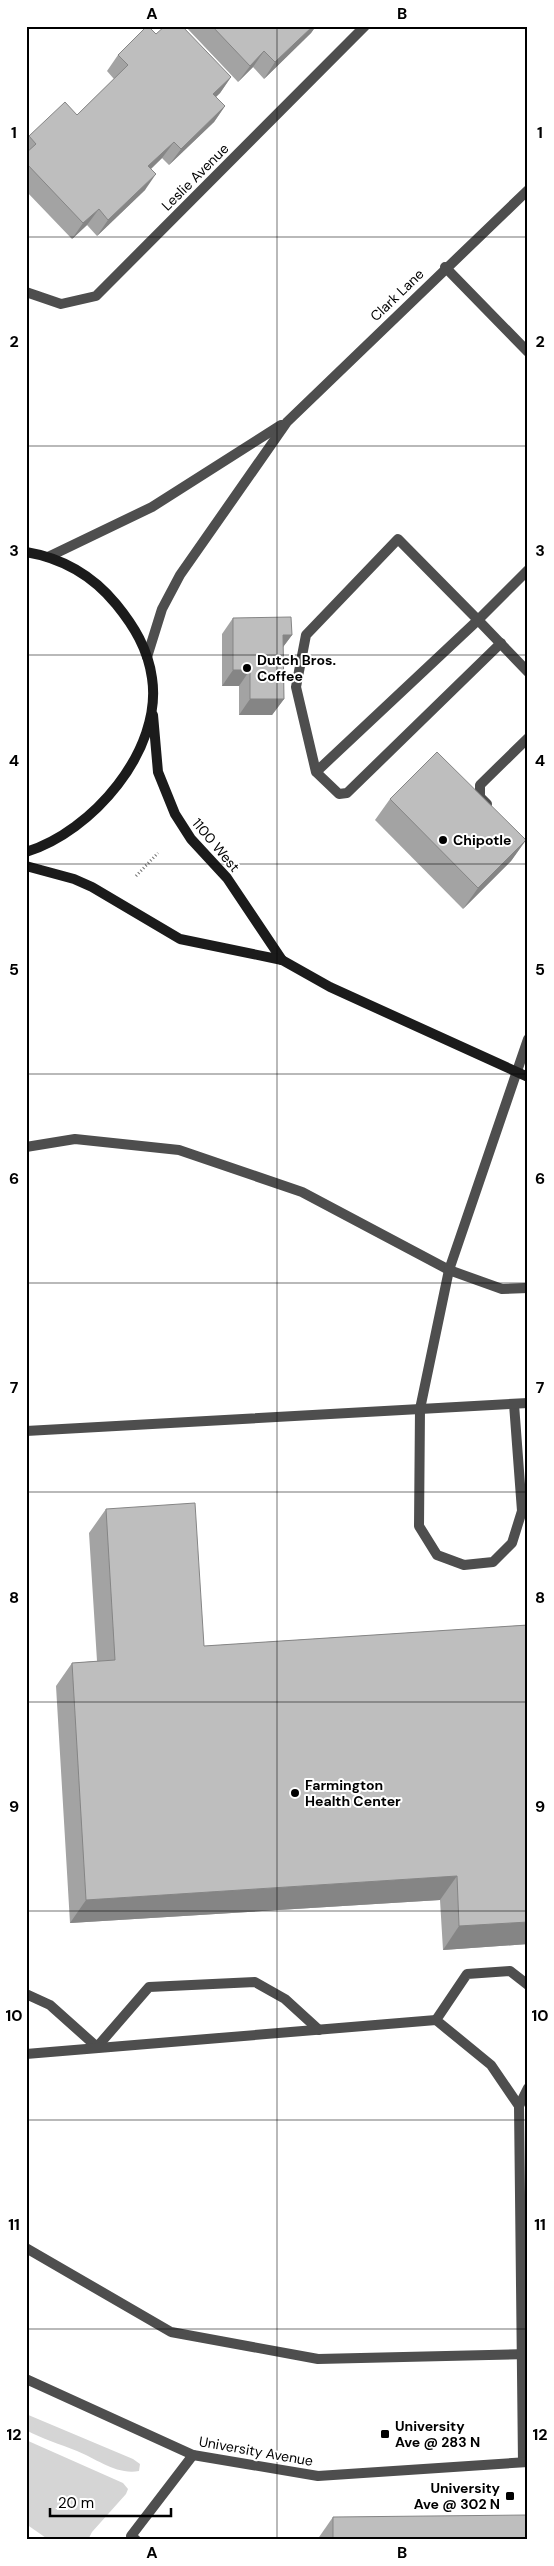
<svg xmlns="http://www.w3.org/2000/svg" width="554" height="2566" font-family="'DM Sans',sans-serif">
<style>
.green{fill:#d5d5d5}
.lines{fill:none;stroke-linecap:round;stroke-linejoin:round}
.path{stroke:#707070;stroke-width:3;stroke-dasharray:1 2.5;stroke-linecap:butt}
.lane{stroke:#4e4e4e;stroke-width:10}
.street{stroke:#4e4e4e;stroke-width:10}
.secondary{stroke:#1b1b1b;stroke-width:10}
.wall{fill:#a3a3a3}
.shaded-wall{fill:#858585}
.building{fill:#bebebe;stroke:#858585}
.grid{fill:none;stroke:#000;stroke-width:1;stroke-opacity:0.55}
.poi-dot{fill:#000;stroke:#fff;stroke-width:2}
.labels{text-anchor:middle;stroke-width:4;stroke-linejoin:round;paint-order:stroke}
.street-label{font-size:14px;fill:#000;stroke:#fff}
.poi-label{font-size:14px;font-weight:bold;fill:#000;stroke:#fff;text-anchor:start}
.neatline{fill:none;stroke:#000;stroke-width:2}
.grid-label{font-size:16px;text-anchor:middle;font-weight:bold;fill:#000}
</style>
<rect width="100%" height="100%" fill="#fff"/>
<g class="green">
<path d="M26,2414l107,45 7,5 -1,7c-23,4 -42,-12 -62,-20 -17,-7 -35,-12 -51,-21z"/>
<path d="M26,2440l97,43 5,6 -2,5 -34,38 -4,8h-39l-23,-16z"/>
</g>
<g class="lines">
<path class="path" d="M136,876l22,-23"/>
<g class="lane">
<path d="M445,267l83,85"/>
<path d="M528,570l-50,50 50,52"/>
<path d="M316,772l162,-152 -80,-81 -92,96 -10,52 20,85 23,22 8,-1 154,-150"/>
<path d="M487,804l-7,-7v-12l48,-47"/>
<path d="M26,1147l49,-8 104,11 123,42 147,78 79,-231"/>
<path d="M514,1404l8,107 -10,32 -19,19 -29,3 -27,-10 -18,-29 1,-117 29,-139 53,19 26,-1"/>
<path d="M26,1431l502,-28"/>
<path d="M26,1994l24,11 47,42 52,-60 106,-5 30,17 34,31"/>
<path d="M26,2054l410,-34"/>
<path d="M519,2106l-28,-41 -55,-45 31,-46 43,-3 18,14"/>
<path d="M26,2248l145,84 147,27 210,-5"/>
<path d="M523,2462l-4,-356 9,-18"/>
<path d="M136,2540l-5,-4 62,-81"/>
</g>
<g class="street">
<path d="M26,292l35,12 35,-8 269,-270"/>
<path d="M48,557l104,-50 129,-82"/>
<path d="M147,657l15,-48 18,-34 107,-153 241,-232"/>
<path d="M26,2379l167,76 125,21 210,-14"/>
</g>
<g class="secondary">
<path d="M26,552c36,6 67,24 90,52 18,22 32,45 36,74 11,72 -60,154 -126,174"/>
<path d="M153,715l5,57 17,42 16,25 36,39 55,82"/>
<path d="M26,866l48,13 18,8 88,52 102,21 48,27 198,90"/>
</g>
</g>
<g class="wall">
<path d="M185,26h131l-5,7 -47,46 -11,-12 -15,15z"/>
<path d="M156,34l75,43 -11,16 -4,4 9,9 -11,16 -45,43 -7,-7 -11,11 -6,21 -48,46 -10,-11 -15,14 -46,-48v-50l3,-5 48,-21 37,-36 -7,-8 11,-16z"/>
<path d="M233,618l59,17 -9,12 1,52 -12,16h-33v-29h-17v-52z"/>
<path d="M390,799l136,41 -15,21 -48,48 -88,-89z"/>
<path d="M106,1509l98,137 324,-21v319l-85,6 -3,-50 -370,23 -14,-237 16,-23 25,-2 -8,-128z"/>
<path d="M333,2517l195,23h-211z"/>
</g>
<g class="shaded-wall">
<path d="M313,26h3l-5,7 -47,46 11,-17z"/>
<path d="M264,51l-11,16 -15,15 12,-16z"/>
<path d="M231,77l-11,16 -18,17 11,-16z"/>
<path d="M225,106l-11,16 -45,43 12,-16z"/>
<path d="M174,142l-12,16 -25,24 11,-16z"/>
<path d="M156,174l-11,16 -48,46 11,-16z"/>
<path d="M99,209l-12,16 -15,14 11,-16z"/>
<path d="M283,635h9l-12,16z"/>
<path d="M233,670h17l-11,16h-17z"/>
<path d="M250,699h34l-12,16h-33z"/>
<path d="M526,840l-15,21 -48,48 15,-21z"/>
<path d="M457,1876l-17,24 -370,23 16,-23z"/>
<path d="M528,1922v22l-85,6 16,-24z"/>
</g>
<g class="building">
<path d="M147,26h1l8,8 9,-8h17l49,51 -18,17 12,12 -44,43 -7,-7 -26,24 8,8 -48,46 -9,-11 -16,14 -57,-60v-10l10,-9 -7,-8 36,-34 12,13 51,-50 -10,-10z"/>
<path d="M212,26h101l-38,36 -11,-11 -14,15z"/>
<path d="M291,617l1,18h-9l1,64h-34v-29h-17v-52z"/>
<path d="M437,752l89,88 -48,48 -88,-89z"/>
<path d="M195,1503l9,143 324,-21v297l-69,4 -2,-50 -371,24 -14,-237 43,-3 -9,-151z"/>
<path d="M528,2515v25h-195v-23z"/>
</g>
<path class="grid" d="M277,26v2514M26,237h502M26,446h502M26,655h502M26,864h502M26,1074h502M26,1283h502M26,1492h502M26,1702h502M26,1911h502M26,2120h502M26,2329h502"/>
<g class="poi-dot">
<circle cx="247" cy="668" r="5"/>
<circle cx="443" cy="840" r="5"/>
<circle cx="295" cy="1793" r="5"/>
<rect x="380" y="2429" width="10" height="10" rx="2.5"/>
<rect x="505" y="2491" width="10" height="10" rx="2.5"/>
</g>
<g class="labels">
<g class="street-label">
<text transform="translate(195 177) rotate(-45)" y="5">Leslie Avenue</text>
<text transform="translate(397 295) rotate(-44)" y="5">Clark Lane</text>
<text transform="translate(216 845) rotate(50)" y="5">1100 West</text>
<text transform="translate(256 2451) rotate(10)" y="5">University Avenue</text>
</g>
<g class="poi-label">
<text x="257" y="665">Dutch Bros.<tspan x="257" dy="16">Coffee</tspan></text>
<text x="453" y="845">Chipotle</text>
<text x="305" y="1790">Farmington<tspan x="305" dy="16">Health Center</tspan></text>
<text x="395" y="2431">University<tspan x="395" dy="16">Ave @ 283 N</tspan></text>
<text x="500" y="2493" text-anchor="end">University<tspan x="500" dy="16">Ave @ 302 N</tspan></text>
</g>
</g>
<rect width="554" height="2566" fill="none" stroke="#ffffff" stroke-width="55"/>
<path d="M50 2508v8h121v-8" fill="none" stroke="#000000" stroke-width="2.5"/>
<text x="58" y="2508" font-size="15" fill="#000000" stroke="#ffffff" stroke-width="4" paint-order="stroke">20 m</text>
<rect x="28" y="28" width="498" height="2510" class="neatline"/>
<g class="grid-label">
<text x="152" y="19">A</text>
<text x="402" y="19">B</text>
<text x="14" y="138">1</text>
<text x="540" y="138">1</text>
<text x="14" y="347">2</text>
<text x="540" y="347">2</text>
<text x="14" y="556">3</text>
<text x="540" y="556">3</text>
<text x="14" y="766">4</text>
<text x="540" y="766">4</text>
<text x="14" y="975">5</text>
<text x="540" y="975">5</text>
<text x="14" y="1184">6</text>
<text x="540" y="1184">6</text>
<text x="14" y="1393">7</text>
<text x="540" y="1393">7</text>
<text x="14" y="1603">8</text>
<text x="540" y="1603">8</text>
<text x="14" y="1812">9</text>
<text x="540" y="1812">9</text>
<text x="14" y="2021">10</text>
<text x="540" y="2021">10</text>
<text x="14" y="2230">11</text>
<text x="540" y="2230">11</text>
<text x="14" y="2440">12</text>
<text x="540" y="2440">12</text>
<text x="152" y="2558">A</text>
<text x="402" y="2558">B</text>
</g>
</svg>
